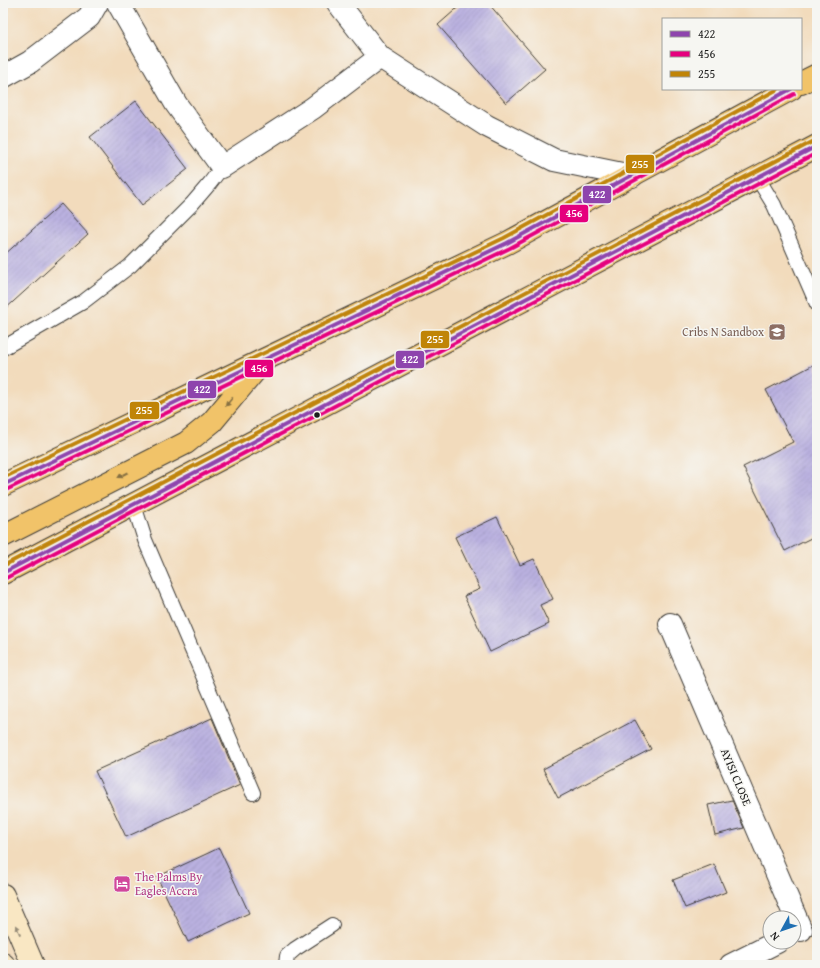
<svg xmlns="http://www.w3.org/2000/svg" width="820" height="968" font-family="'Gentium Book Plus',serif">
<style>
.building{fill:url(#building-hatch)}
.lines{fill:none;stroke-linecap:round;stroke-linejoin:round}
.lane-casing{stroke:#3c3934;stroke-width:16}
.street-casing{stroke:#3c3934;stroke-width:24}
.secondary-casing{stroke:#3c3934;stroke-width:24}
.highway-casing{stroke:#3c3934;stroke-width:24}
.lane{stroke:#fff;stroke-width:14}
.street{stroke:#fff;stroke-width:22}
.secondary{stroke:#f9e7c3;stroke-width:22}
.highway{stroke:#f1c369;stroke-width:22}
.bus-1-casing{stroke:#f6f6f2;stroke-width:7}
.bus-2-casing{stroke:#f6f6f2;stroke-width:7}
.bus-3-casing{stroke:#f6f6f2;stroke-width:7}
.bus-1{stroke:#8e44ad;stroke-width:4}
.bus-2{stroke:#e5007d;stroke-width:4}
.bus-3{stroke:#c08407;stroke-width:4}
.oneway{fill:#867042}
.oneway2{fill:#968c78}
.bus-dot{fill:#1c1c1c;stroke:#f6f6f2;stroke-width:1.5}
.labels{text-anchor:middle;stroke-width:3;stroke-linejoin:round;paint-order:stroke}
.education-label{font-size:12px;fill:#785e54;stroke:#f6f6f2;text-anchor:end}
.street-label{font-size:12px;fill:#1c1c1c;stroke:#f6f6f2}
.hotel-label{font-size:12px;fill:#b23c85;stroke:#f6f6f2;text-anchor:start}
.line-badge{stroke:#f6f6f2;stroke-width:1.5}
.badge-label{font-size:11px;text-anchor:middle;font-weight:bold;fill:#fff}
</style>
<defs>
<pattern id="building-hatch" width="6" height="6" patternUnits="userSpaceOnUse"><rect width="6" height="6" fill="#bab1e0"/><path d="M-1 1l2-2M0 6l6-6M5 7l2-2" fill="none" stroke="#9f98c0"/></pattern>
</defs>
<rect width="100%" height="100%" fill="#f6f6f2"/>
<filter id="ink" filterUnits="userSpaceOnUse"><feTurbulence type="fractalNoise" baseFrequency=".025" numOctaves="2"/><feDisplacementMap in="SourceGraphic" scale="8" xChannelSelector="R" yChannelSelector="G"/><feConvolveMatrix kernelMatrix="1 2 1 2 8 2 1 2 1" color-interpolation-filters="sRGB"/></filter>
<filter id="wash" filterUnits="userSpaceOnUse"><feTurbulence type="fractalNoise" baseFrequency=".012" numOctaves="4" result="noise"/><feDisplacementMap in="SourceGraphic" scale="16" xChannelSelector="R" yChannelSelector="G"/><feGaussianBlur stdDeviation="0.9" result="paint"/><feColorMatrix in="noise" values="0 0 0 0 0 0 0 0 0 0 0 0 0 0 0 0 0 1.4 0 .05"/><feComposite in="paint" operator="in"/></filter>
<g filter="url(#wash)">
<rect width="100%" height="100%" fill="#f2dbbc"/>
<g id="blocks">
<g class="building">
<path d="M463,3h25l57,66 -39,34 -68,-78z"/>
<path d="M136,101l52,68 -46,36 -52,-68z"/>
<path d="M61,204l27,30 -85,77v-55z"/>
<path d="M817,363v172l-32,16 -42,-84 50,-25 -27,-52z"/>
<path d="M497,517l23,48 14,-6 19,40 -13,6 9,19 -59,28 -26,-56 16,-7 -25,-52z"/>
<path d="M212,718l28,67 -114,52 -31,-66z"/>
<path d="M635,720l16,29 -93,49 -15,-29z"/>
<path d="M732,800l12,28 -29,7 -7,-30z"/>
<path d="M219,848l30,65 -61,29 -31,-65z"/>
<path d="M714,864l12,28 -41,16 -12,-28z"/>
</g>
</g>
</g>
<g filter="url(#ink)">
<use href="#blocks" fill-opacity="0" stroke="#3c3934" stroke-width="1"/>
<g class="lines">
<g class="lane-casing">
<g id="lane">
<path d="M757,177l17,28 43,99"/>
<path d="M3,348l80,-46 47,-36 62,-62 18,-21 12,-16"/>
<path d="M134,505l11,35 108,253"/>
<path d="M286,965l1,-9 8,-7 37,-24"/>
</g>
</g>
<g class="street-casing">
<g id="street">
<path d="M118,3l58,101 46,63 91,-59 67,-51"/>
<path d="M338,3l42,54 107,69 67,34 78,16"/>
<path d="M3,77l27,-15 59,-45 8,-14"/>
<path d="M670,624l131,306"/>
<path d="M731,965l46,-23"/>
</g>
</g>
<g class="secondary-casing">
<g id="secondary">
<path d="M3,895l30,70"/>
<path d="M3,964l1,1"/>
</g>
</g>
<g class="highway-casing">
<g id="highway">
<path d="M801,83l16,-8"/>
<path d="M3,485l504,-242 284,-154"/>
<path d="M3,536l183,-93 26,-21 46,-55"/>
<path d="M3,573l814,-427"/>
</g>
</g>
<use href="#lane" class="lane"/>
<use href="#street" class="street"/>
<use href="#secondary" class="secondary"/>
<use href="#highway" class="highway"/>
<g class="bus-1-casing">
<g id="bus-1">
<path d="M3,485l504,-242 284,-154"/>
<path d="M3,573l814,-427"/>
</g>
</g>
<g class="bus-2-casing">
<g id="bus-2">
<path d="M6,490l504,-242 284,-154"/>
<path d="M6,578l811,-425"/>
</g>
</g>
<g class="bus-3-casing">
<g id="bus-3">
<path d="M3,478l501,-240 274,-149"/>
<path d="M3,566l811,-425"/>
</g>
</g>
<use href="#bus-1" class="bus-1"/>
<use href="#bus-2" class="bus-2"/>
<use href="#bus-3" class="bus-3"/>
</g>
<defs><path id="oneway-solid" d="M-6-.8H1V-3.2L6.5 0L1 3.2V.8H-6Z"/></defs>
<g class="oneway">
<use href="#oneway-solid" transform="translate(229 402) rotate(129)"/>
<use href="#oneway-solid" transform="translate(123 475) rotate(153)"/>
</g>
<use class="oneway2" href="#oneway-solid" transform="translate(18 930) rotate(-113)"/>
</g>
<defs>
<g id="school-square" transform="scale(0.9)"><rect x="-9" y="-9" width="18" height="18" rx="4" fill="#8d6e63" stroke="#f6f6f2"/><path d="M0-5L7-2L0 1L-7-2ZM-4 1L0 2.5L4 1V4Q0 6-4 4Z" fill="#fff"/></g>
<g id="hotel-square" transform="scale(0.9)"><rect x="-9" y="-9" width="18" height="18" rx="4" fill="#d1479c" stroke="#f6f6f2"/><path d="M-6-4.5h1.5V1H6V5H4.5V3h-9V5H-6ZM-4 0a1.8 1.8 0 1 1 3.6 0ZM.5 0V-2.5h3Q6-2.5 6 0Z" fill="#fff"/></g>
</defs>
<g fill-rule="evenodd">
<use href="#school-square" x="777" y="332"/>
<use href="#hotel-square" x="122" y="884"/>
</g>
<circle class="bus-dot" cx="317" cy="415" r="3.5"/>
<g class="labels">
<g class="education-label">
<text x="764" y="336">Cribs N Sandbox</text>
</g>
<g class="street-label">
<text transform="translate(736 777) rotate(67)" y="4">AYISI CLOSE</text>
</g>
<g class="hotel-label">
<text x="135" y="881">The Palms By<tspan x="135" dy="14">Eagles Accra</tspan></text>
</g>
</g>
<g class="line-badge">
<rect x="625" y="154" width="30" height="20" rx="4" fill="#c08407"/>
<rect x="582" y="185" width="30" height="19" rx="4" fill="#8e44ad"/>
<rect x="559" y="204" width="30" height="19" rx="4" fill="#e5007d"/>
<rect x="420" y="330" width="30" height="19" rx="4" fill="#c08407"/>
<rect x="395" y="350" width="30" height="19" rx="4" fill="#8e44ad"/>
<rect x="244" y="359" width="30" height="19" rx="4" fill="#e5007d"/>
<rect x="187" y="380" width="30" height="19" rx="4" fill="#8e44ad"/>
<rect x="129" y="401" width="31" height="19" rx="4" fill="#c08407"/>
</g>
<g class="badge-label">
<text x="640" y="168">255</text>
<text x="597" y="198">422</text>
<text x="574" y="217">456</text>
<text x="435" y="343">255</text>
<text x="410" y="363">422</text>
<text x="259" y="372">456</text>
<text x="202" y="393">422</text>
<text x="144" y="414">255</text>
</g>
<rect width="820" height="968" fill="none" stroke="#f6f6f2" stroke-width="16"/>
<rect x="662" y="18" width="140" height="72" fill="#f6f6f2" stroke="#9f9f9c"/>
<rect x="670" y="31" width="20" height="6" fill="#8e44ad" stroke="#9f9f9c"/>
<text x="698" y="38" font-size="12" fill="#1c1c1c">422</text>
<rect x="670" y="51" width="20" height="6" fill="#e5007d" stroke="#9f9f9c"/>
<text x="698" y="58" font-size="12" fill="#1c1c1c">456</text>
<rect x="670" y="71" width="20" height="6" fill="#c08407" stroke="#9f9f9c"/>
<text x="698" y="78" font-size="12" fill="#1c1c1c">255</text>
<g transform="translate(782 930) rotate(230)"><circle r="19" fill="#f6f6f2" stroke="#9f9f9c"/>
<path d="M0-3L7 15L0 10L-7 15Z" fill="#1f6fb2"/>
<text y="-6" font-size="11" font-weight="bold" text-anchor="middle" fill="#1c1c1c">N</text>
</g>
</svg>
